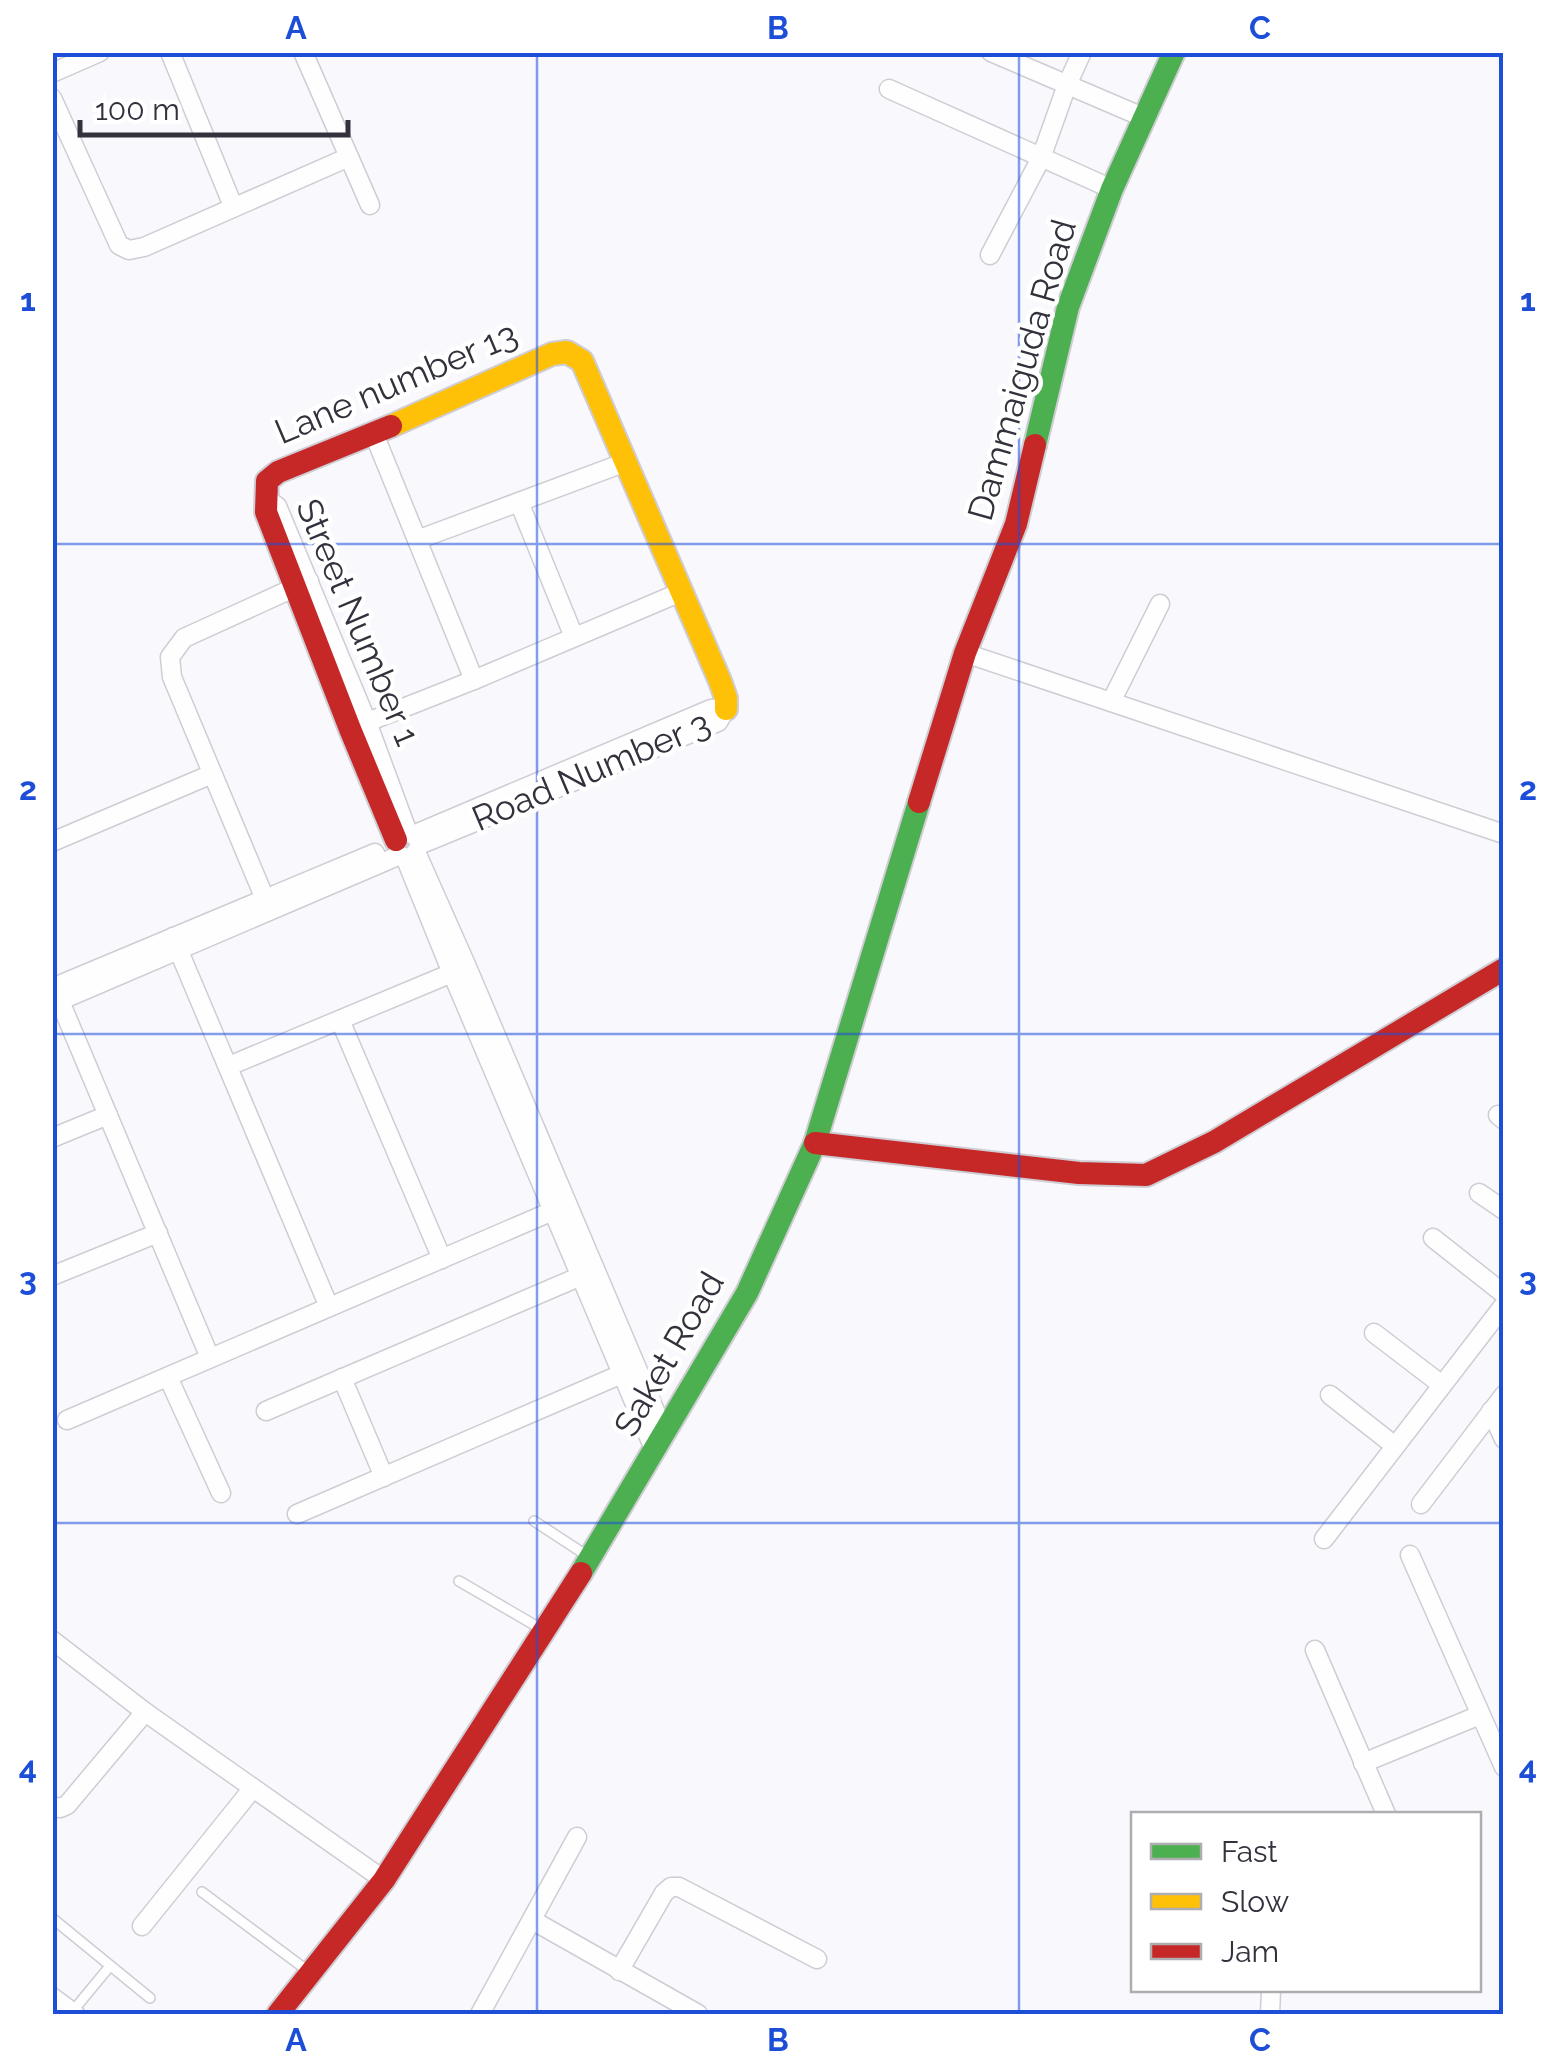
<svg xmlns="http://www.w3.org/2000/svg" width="1556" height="2067" font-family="Raleway,sans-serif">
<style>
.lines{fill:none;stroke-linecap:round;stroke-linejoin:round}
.lane-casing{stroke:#cfcdd4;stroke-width:12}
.street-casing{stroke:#cfcdd4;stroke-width:21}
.fast-casing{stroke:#cfcdd4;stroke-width:26}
.slow-casing{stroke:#cfcdd4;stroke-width:26}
.jam-casing{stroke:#cfcdd4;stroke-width:26}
.lane{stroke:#fefeff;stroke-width:9}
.street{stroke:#fefeff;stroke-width:18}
.fast{stroke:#4caf50;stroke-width:22}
.slow{stroke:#ffc107;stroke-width:22}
.jam{stroke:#c62828;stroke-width:22}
.grid{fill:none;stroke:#1d4ed8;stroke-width:2.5;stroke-opacity:0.55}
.labels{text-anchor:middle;stroke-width:9;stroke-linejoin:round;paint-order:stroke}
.street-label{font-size:35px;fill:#34313d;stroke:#fff}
.neatline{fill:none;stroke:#1d4ed8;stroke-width:4}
.grid-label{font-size:32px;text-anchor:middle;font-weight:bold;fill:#1d4ed8}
</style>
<rect width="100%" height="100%" fill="#f9f8fc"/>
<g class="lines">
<g class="lane-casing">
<g id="lane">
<path d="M534,1521l52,34"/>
<path d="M459,1581l84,49"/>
<path d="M202,1892l106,79"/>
<path d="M52,1918l98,80"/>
<path d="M72,2012l38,-46"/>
</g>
</g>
<g class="street-casing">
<g id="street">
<path d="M170,52l63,154"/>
<path d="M303,52l67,153"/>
<path d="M991,52l154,66"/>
<path d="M52,73l48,-21"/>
<path d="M889,89l223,100"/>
<path d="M52,98l67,147 10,5 15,-3 205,-90"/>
<path d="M990,255l51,-97 26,-73 15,-33"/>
<path d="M374,434l100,246"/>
<path d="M267,499l10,7 90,216 41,111"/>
<path d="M519,502l55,135"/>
<path d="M417,540l209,-78"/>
<path d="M965,653l539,181"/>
<path d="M1111,702l49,-98"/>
<path d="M360,725l114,-45 207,-88"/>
<path d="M413,835l298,-126h15l-8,13 -299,123"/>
<path d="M52,842l160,-68"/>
<path d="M416,852l51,115 197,465"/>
<path d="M405,857l47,116 202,476"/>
<path d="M265,899l-93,-222 -2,-20 14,-19 125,-57"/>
<path d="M173,937l156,370"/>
<path d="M54,987l156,371"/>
<path d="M52,988l323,-135"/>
<path d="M52,1004l348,-149"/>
<path d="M340,1020l102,239"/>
<path d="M229,1066l223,-93"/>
<path d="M1498,1115l6,5"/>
<path d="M52,1138l56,-23"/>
<path d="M1479,1193l25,17"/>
<path d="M1433,1238l71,56"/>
<path d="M52,1276l106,-43"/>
<path d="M1374,1333l68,52"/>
<path d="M168,1377l53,116"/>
<path d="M342,1378l42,99"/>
<path d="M1330,1395l65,51"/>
<path d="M266,1411l315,-135"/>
<path d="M1491,1411l13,28"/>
<path d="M67,1420l495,-213"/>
<path d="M1421,1504l83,-109"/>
<path d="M297,1514l334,-144"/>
<path d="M1324,1539l180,-234"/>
<path d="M1410,1555l94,212"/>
<path d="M52,1640l93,72 239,168"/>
<path d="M1315,1650l71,164"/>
<path d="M1363,1763l117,-48"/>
<path d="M52,1806l8,2 7,-3 78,-93"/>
<path d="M532,1920l166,94"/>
<path d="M142,1926l111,-138"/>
<path d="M619,1971l45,-78 7,-6h8l138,72"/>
<path d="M52,1997l23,17"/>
<path d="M480,2014l97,-177"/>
<path d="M1270,2014l1,-24"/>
</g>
</g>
<g class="fast-casing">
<g id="fast">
<path d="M1035,445l33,-138 44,-118 62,-137"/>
<path d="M581,1573l166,-280 68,-150 104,-341"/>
</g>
</g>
<g class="slow-casing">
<path id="slow" d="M391,426l161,-72 15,-2 15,9 138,320 6,17v11"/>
</g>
<g class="jam-casing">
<g id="jam">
<path d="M391,426l-113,46 -11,9 -1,31 84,217 46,111"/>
<path d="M919,802l46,-149 51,-129 19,-79"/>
<path d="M815,1143l264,30 67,2 68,-33 290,-173"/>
<path d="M278,2014l106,-134 197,-307"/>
</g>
</g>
<use href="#lane" class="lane"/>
<use href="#street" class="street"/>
<use href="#fast" class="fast"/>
<use href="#slow" class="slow"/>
<use href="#jam" class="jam"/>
</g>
<path class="grid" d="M537,52v1962M1019,52v1962M52,544h1452M52,1034h1452M52,1523h1452"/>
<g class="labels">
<g class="street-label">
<text transform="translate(1022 370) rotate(-74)" y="12">Dammaiguda Road</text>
<text transform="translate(396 383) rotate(-23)" y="12">Lane number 13</text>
<text transform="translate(358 622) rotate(67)" y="12">Street Number 1</text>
<text transform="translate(591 771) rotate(-23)" y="12">Road Number 3</text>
<text transform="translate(669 1354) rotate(-60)" y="12">Saket Road</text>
</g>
</g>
<rect width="1556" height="2067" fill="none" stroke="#ffffff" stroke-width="110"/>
<rect x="1131" y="1812" width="350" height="180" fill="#ffffff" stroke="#aeadb1" stroke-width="2.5"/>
<rect x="1151" y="1844" width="50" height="15" fill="#4caf50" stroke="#aeadb1" stroke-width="2.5"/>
<text x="1221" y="1862" font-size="30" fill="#34313d">Fast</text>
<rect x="1151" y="1894" width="50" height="15" fill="#ffc107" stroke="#aeadb1" stroke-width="2.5"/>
<text x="1221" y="1912" font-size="30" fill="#34313d">Slow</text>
<rect x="1151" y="1944" width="50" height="15" fill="#c62828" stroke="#aeadb1" stroke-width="2.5"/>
<text x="1221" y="1962" font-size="30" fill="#34313d">Jam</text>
<path d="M80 120v15h268v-15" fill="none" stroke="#34313d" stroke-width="5"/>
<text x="95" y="120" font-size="30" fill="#34313d" stroke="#ffffff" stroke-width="8" paint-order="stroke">100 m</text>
<rect x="55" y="55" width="1446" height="1957" class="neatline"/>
<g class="grid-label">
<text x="296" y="39">A</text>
<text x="778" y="39">B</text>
<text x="1260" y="39">C</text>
<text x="28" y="311">1</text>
<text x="1528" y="311">1</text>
<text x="28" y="800">2</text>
<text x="1528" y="800">2</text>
<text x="28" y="1290">3</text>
<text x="1528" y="1290">3</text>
<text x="28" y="1779">4</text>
<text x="1528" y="1779">4</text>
<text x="296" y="2051">A</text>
<text x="778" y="2051">B</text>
<text x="1260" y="2051">C</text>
</g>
</svg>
